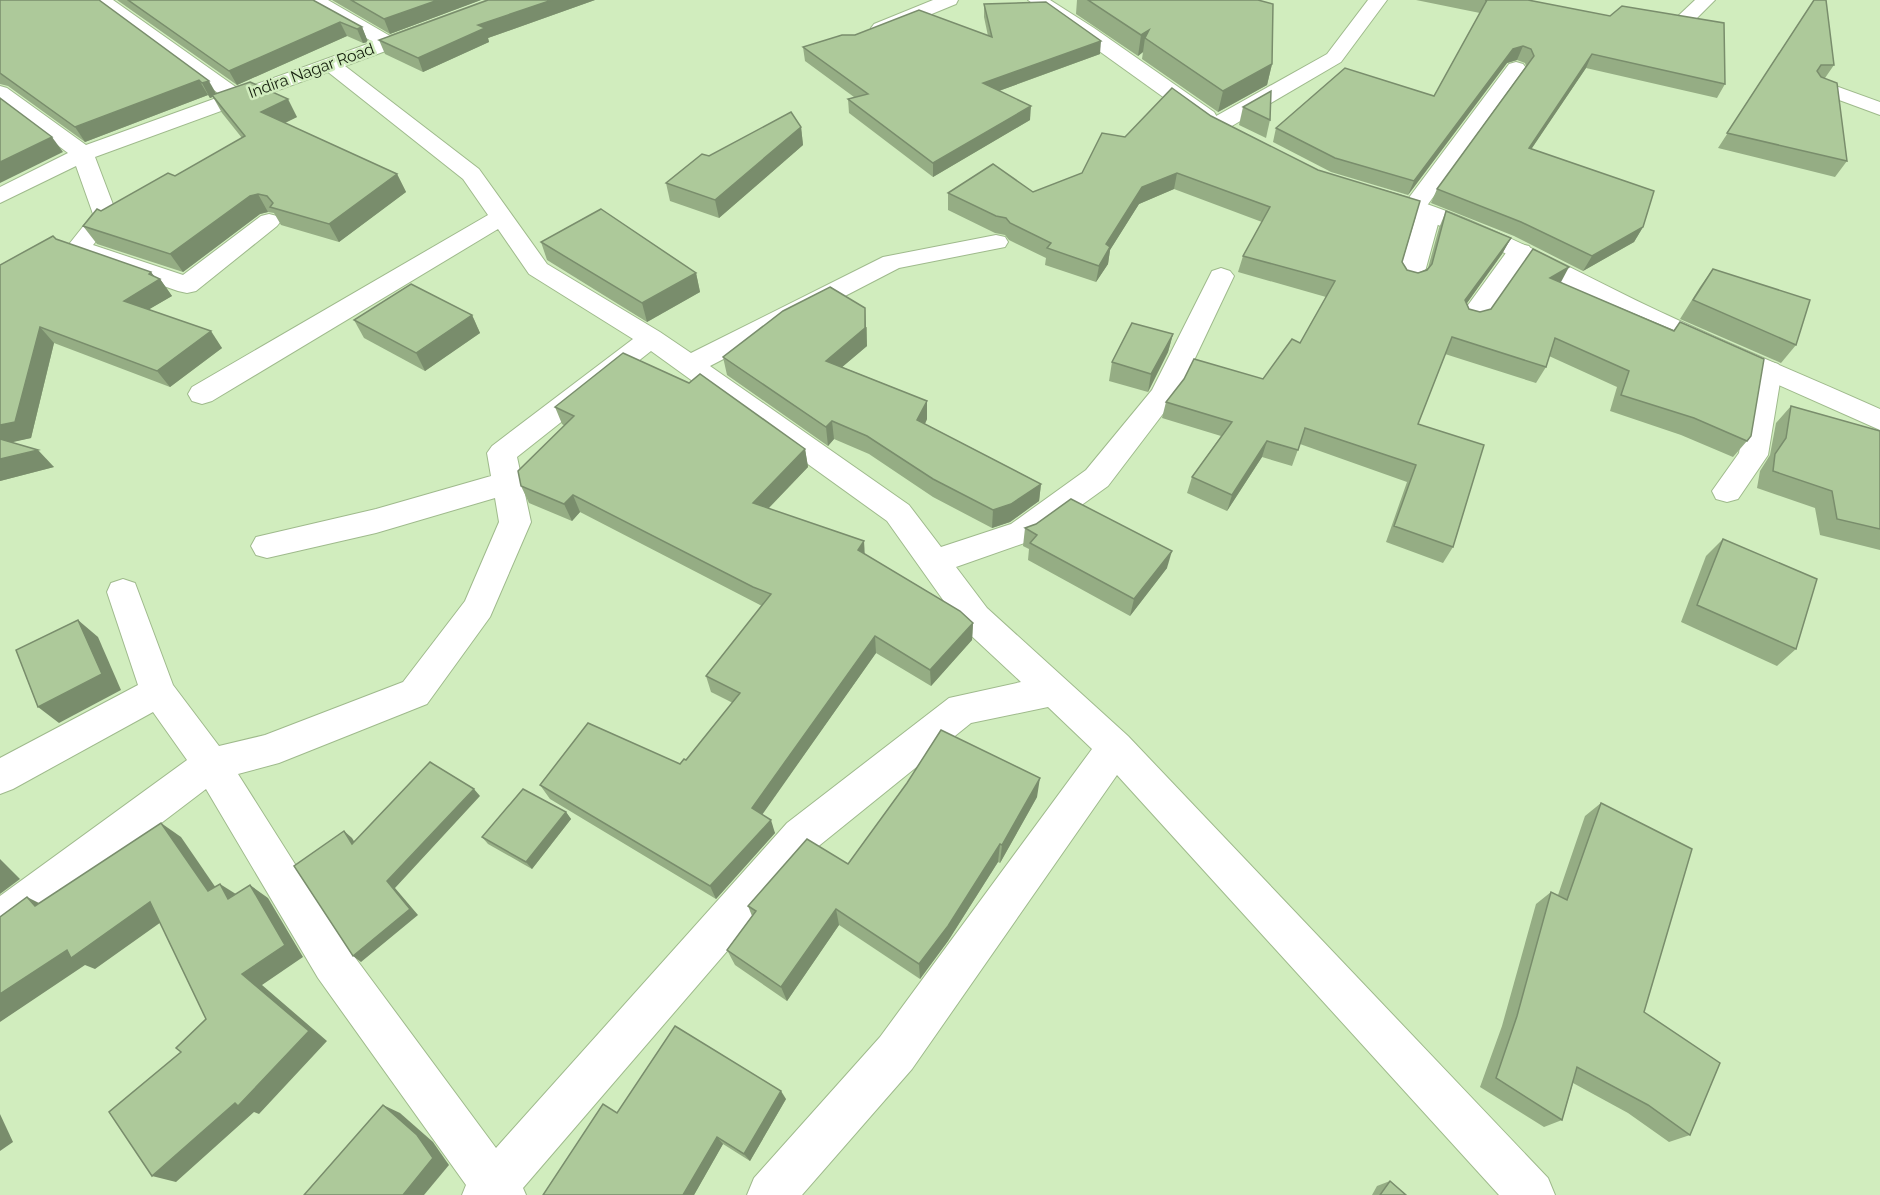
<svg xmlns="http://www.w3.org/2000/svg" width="1880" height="1195" font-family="Raleway,sans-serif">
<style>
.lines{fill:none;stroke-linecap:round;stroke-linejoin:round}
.minor-casing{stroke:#9fba8c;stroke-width:2}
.tertiary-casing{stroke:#9fba8c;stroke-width:2}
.minor{fill:#fff;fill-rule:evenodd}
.tertiary{fill:#fff;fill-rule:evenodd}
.wall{fill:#95ad84}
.shaded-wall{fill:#798d6c}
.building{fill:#adc99a;stroke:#798d6c;stroke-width:1.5}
.labels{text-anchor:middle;stroke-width:5;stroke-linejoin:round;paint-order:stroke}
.far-street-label{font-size:16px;fill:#141e0d;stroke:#d1edbe}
</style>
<rect width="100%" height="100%" fill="#d1edbe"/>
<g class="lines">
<g class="minor-casing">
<g id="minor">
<path d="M92,0h21l127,90 133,-48 -66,-38 -2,-4h23l62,36 98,-36h27l-2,4 -168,62 134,103 68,95 113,68 31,21 192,-96 113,-22 9,2 3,5 -3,5 -106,21 -189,98 199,139 32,42 70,-23 75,-54 66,-80 60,-119 9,-3 9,3 4,5 -56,118 -70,92 -75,54 -77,27 31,41 141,128 420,442 7,17h-56l-382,-420 -205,294 -110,126h-55l7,-17 126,-141 212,-288 -44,-42 -77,16 -156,126 -292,339 3,7h-64l4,-10 -148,-207 -112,-189 -192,146 -14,6v-45l187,-136 -34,-48 -140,77 -13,5v-36l138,-73 -31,-93 4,-9 12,-4 12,4 38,102 46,61 46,-11 138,-53 62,-81 34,-79 -4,-24 -119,35 -109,25 -11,-3 -5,-9 5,-9 120,-28 115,-33 -4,-23 5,-7 141,-107 -104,-65 -31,-45 -286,172 -10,3 -10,-3 -4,-7 4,-7 296,-172 -25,-36 -135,-107 -233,85 22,58 -24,30 90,30 78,-59 8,-2 8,2 4,5 -4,5 -81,65 -9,2 -9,-2 -109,-38 -3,-5 27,-34 -17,-48 -76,37v-16l68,-34 -68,-51v-16l7,2 79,57 136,-49zM651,351l236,170 76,107 58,54 -72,16 -162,125 -291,325 -148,-200 -110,-174 41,-11 148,-59 63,-87 41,-95 -14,-65z"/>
<path d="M933,0h25l-2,4 -68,28h-14l-3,-4 3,-4z"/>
<path d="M1368,0h19l-46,62 -116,68 -8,1 -8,-1 -3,-5 3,-5 118,-66z"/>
<path d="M1695,0h20l-21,21h-14l-3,-4z"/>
<path d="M1516,62l7,2 3,4 -100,139 11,1 4,5 -18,66 -4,5 -9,3 -9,-3 -4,-5 20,-66 -11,-1 -4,-5 107,-143z"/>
<path d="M1819,80l61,22v13l-68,-25 -3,-4 3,-4z"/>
<path d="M1520,244l9,2 3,5 -51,73 -9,2 -9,-2 -4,-6 4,-6 48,-66z"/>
<path d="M1768,361l10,3 4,6 -14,85 -30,44 -11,3 -11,-3 -4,-8 27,-38 15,-83 4,-6z"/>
</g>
</g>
<g class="tertiary-casing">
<g id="tertiary">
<path d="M1028,0h22l44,28 120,84 3,5 -3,5 -8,1 -8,-1z"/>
<path d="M1374,188c104,26 196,82 293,127 70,33 142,62 213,94v21l-232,-103 -153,-79 -89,-36 -40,-12 -4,-5 4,-5z"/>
</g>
</g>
<use href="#minor" class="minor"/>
<use href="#tertiary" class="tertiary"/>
</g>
<g class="wall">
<path d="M0,0h99l117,94 81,23 -12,6 112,51 9,18 -67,50 -58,-17 -7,-12 -6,-1 -8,2 -77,58 -86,-28 -14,-18 18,-15 74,-35 67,-38 -20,-25 -9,-16 -3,1 -2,-3 -123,47 -77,-56 -8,-2z"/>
<path d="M117,0h196l49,27 6,15 -5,1 -16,-7 -110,49z"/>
<path d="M332,0h149l-91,34z"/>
<path d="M488,0h107l-107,38 1,4 -66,30 -38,-18 -6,-14z"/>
<path d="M1077,0h181l14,64 -5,21 -49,27 -76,-53 1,-7 -5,4 -62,-42z"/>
<path d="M1416,0h112l197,84 -8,14 -131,-30 -55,81 112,78 -9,15 -51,29 -69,-35 -83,-33 6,-14 89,-123 -1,-3 -8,-3 -10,3 -99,132 -77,-23 -58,-30 3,-14 158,-32 46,-83z"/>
<path d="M1814,0l20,65 -9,13 22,83 -12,16 -117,-29z"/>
<path d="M984,4l116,50 -101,37 31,29 -97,57 -84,-64 -1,-14 6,-2 -49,-36 -2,-14 185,-11 -4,-19z"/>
<path d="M1243,107l27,13 -4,18 -27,-13z"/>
<path d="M801,127l2,18 -84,73 -49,-17 -4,-18 43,-27z"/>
<path d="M1102,133l300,129 5,8 11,3 10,-5 11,-40 7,-17 65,27 -9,16 -35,49 2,6 11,3 11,-3 70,-26 113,47 6,-8 67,119 -14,16 -52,-22 -71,-24 7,-24 -68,-31 -3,11 -10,16 -91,-29 -27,70 35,123 -10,16 -57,-21 21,-60 -107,-38 -8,22 -30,-9 -35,54 -40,-18 5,-16 29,-41 -59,-18 4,-16 97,-23 37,-36 26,-46 -88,-25 5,-16 19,-34 -88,-33 -35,15 -29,46 -2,14 -12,18 -51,-17 1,-7 -37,-18 -4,-5 -10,-2 -47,-23v-17l85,-1 49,-19z"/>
<path d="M56,239l104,40 12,17 -23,13 73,39 -52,39 -116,-44 -23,95 -20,4 43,25 -54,14v-216z"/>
<path d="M541,242l155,31 4,19 -53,30 -100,-62z"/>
<path d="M1713,269l83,76 -15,18 -101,-44 20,-32z"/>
<path d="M472,315l8,18 -55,38 -61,-33 -10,-18z"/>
<path d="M867,327v19l-25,21 85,34v18l-2,5 116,60 -2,17 -29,21 -18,6 -59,-31 -64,-43 -35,-15 -6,7 -101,-71 -4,-18z"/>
<path d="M1173,334l-5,18 -20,40 -39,-11 3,-19z"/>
<path d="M1791,406l89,25v119l-60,-15 -5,-27 -58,-20 3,-17 10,-16 6,-32z"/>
<path d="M555,407l250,42 3,18 -39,41 96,47 108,68 -1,17 -41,46 -55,-33 -114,161 13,19 -59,66 -166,-100 -10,-14 140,-21 6,-4 47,-57 -22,-11 -5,-16 56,-70 -182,-94 -8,9 -43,-18 -8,-17 44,-60 -3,-2z"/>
<path d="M1025,528l142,40 -37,48 -102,-56 1,-11 -6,-3z"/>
<path d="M1723,539l73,110 -19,17 -96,-44 25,-66z"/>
<path d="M1037,797l-37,66 -2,-1 -50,79 -28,38 -81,-54 -52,76 -52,-36 -8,-15 25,-34 -4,-10 100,-42z"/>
<path d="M1601,803l43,209 46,123 -21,7 -41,-29 -55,-30 -11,37 -18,7 -64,-40 22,-61 34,-122 15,-12 7,3 27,-79z"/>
<path d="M566,812l5,7 -39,50 -44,-25 -6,-7z"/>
<path d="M786,1099l-36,62 -27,-17 -29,51 -77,-82z"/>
<path d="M1390,1181l16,14h-34l5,-9z"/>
</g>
<g class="shaded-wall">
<path d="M438,0h43l-91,34 -6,-15z"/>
<path d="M552,0h43l-107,38 1,4 -66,30 -5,-14 60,-33z"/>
<path d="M340,22l7,14 -110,49 -8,-14z"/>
<path d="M362,27l6,15 -5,1 -6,-14z"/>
<path d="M1149,30l-4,8 -2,14 -5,4 3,-21z"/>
<path d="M1101,41l-1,13 -118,43 1,-14z"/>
<path d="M1523,46l-6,14 -10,3 -99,132 6,-14 99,-132z"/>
<path d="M1592,54l-6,14 -64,95 7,-15z"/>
<path d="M1272,64l-5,21 -49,27 5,-21z"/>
<path d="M199,80l9,15 -123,47 -10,-15z"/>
<path d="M209,81l8,14 -7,3 -8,-15z"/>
<path d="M288,99l9,18 -27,13 -9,-18z"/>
<path d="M1031,106l-1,14 -97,57v-14z"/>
<path d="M801,127l2,18 -84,73 -4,-18z"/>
<path d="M52,137l11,15 -63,31v-21z"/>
<path d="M1177,173l-3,16 -35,15 -29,46 -2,14 -12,18 3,-16 7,-22 36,-57z"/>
<path d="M397,174l9,18 -67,50 -10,-18z"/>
<path d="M258,194l10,18 -8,2 -77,58 -13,-18 80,-58z"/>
<path d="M1643,227l-9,15 -51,29 9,-15z"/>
<path d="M1511,238l-9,16 -45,63 8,-17z"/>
<path d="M1569,267l-9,17 -10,-6z"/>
<path d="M151,272l7,9 2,-2 12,17 -36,21 -12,-16z"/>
<path d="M696,273l4,19 -53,30 -5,-19z"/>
<path d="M865,308l2,38 -39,33 -2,-18z"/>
<path d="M472,315l8,18 -55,38 -9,-18z"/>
<path d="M40,327l14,16 -23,95 -31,7v-20z"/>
<path d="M211,331l11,17 -52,39 -13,-16z"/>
<path d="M1173,334l-5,18 -20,40 3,-18z"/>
<path d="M927,401v18l-9,19 -1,-18z"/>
<path d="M832,421l2,18 -6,7 -2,-19z"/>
<path d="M1267,441l-5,16 -35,54 5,-16z"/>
<path d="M805,449l3,18 -51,53 -4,-17z"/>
<path d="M38,450l16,17 -54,14v-22z"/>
<path d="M1041,484l-2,17 -29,21 -18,6 1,-18z"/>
<path d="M573,495l7,17 -8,9 -8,-17z"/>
<path d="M864,541l1,17 -7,-8z"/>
<path d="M1172,551l-5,17 -37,48 4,-17z"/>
<path d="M78,620l20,17 23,53 -62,33 -21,-16z"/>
<path d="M973,623l-1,17 -41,46 -1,-16z"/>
<path d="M875,636l1,17 -119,169 -5,-14z"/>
<path d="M1040,778l-3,19 -37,66 2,-18z"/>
<path d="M474,789l6,7 -85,92 23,27 -57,47 -8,-6 34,-75z"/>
<path d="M566,812l5,7 -39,50 -6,-7z"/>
<path d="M771,820l4,13 -59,66 -6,-13z"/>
<path d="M161,823l20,14 46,67 -19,-13z"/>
<path d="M344,831l8,7 8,13 -8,-7z"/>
<path d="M1000,844l-2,18 -50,79 -28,38 -1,-15z"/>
<path d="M0,859l20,20 -20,15z"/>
<path d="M220,884l19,12 -11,3z"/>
<path d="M250,885l18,13 35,59 -41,28 65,56 -68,73 -5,-2 -78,70 -24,-6 90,-202z"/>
<path d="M27,897l24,12 -16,-3z"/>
<path d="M150,902l21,13 -76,54 -10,-4 -85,57v-28l67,-44z"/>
<path d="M836,909l3,16 -52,76 -6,-14z"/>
<path d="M781,1091l5,8 -36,62 -6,-7z"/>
<path d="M383,1105l17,8 33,29 16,23 -25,30h-21z"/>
<path d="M0,1114l13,28 -13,9z"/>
<path d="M717,1137l6,7 -29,51h-11z"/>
</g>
<g class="building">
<path d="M0,0h99l110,81 -7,2 -3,-3 -124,47 -75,-54z"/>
<path d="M128,0h185l49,27 -5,2 -17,-7 -111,49z"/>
<path d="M351,0h87l-54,19z"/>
<path d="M488,0h64l-74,25 7,3 -67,30 -39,-18z"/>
<path d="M1088,0h170l15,4 -1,60 -49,27 -78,-53 4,-8 -8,5z"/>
<path d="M1485,0h43l82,16 12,-10 102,17 1,61 -133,-30 -63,94 125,43 -11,36 -51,29 -71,-34 -84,-33 97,-133 -3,-7 -8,-3 -10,3 -99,132 -79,-23 -59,-30 69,-60 89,28 53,-96z"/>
<path d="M1814,0h12l8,65h-13l-4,6 4,6 16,6 10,78 -120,-28z"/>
<path d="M1046,2l55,39 -118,42 48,23 -98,57 -85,-64 20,-5 -65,-47 39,-12h13l64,-25 73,27 -8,-33z"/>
<path d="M250,82l38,17 -27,13 136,62 -68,50 -59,-17 3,-4 -6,-7 -9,-2 -8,2 -80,58 -87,-28 14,-17 4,2 67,-38 7,3 70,-40 -33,-41z"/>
<path d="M1172,88l39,28 107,54 102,31 -18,61 5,8 11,3 9,-3 5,-6 14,-53 65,27 -46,62 4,9 11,3 11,-3 42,-60 36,18 -19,11 124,53 6,-9 84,37 -13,77 -4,5 -53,-23 -73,-23 8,-24 -74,-33 -9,29 -94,-30 -34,87 66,21 -31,102 -59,-21 22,-61 -111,-37 -7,22 -31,-9 -35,54 -40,-18 40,-55 -66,-20 18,-23 10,-20 69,20 29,-40 8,4 35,-62 -92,-25 27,-49 -93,-34 -35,14 -36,57 4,3 -11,19 -52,-18 4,-5 -41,-20 -4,-5 -10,-2 -48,-23 45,-29 40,28 49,-19 20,-40 23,4z"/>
<path d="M1271,91l-1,29 -27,-13z"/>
<path d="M0,98l52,39 -52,25z"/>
<path d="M791,112l10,15 -86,73 -49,-17 36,-29 7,2z"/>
<path d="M601,209l95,64 -54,30 -101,-61z"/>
<path d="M53,236l3,3 95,33 -2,2 11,5 -36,22 87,30 -54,40 -117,-44 -25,95 -15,3v-160z"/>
<path d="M1713,269l97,31 -14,45 -103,-45z"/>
<path d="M411,284l61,31 -56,38 -62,-33z"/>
<path d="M830,287l35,21v20l-39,33 101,40 -10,19 124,64 -30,20 -18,6 -60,-31 -66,-43 -35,-15 -6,6 -103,-70 60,-46z"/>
<path d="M1132,323l41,11 -22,40 -39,-12z"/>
<path d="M623,353l66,30 11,-9 105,75 -52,54 111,38 -6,9 102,61 13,12 -43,47 -55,-34 -123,172 19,12 -61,66 -170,-101 48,-62 92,41 4,-5 2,1 54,-67 -34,-17 65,-82 -18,-7 -180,-92 -9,9 -43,-18 -3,-15 56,-55 -19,-9z"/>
<path d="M1791,406l89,25v98l-43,-10 -5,-28 -59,-20 2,-17 11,-16z"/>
<path d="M0,439l38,11 -38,9z"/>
<path d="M1071,499l101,52 -38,48 -104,-56 7,-8 -12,-7 11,-4z"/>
<path d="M1723,539l94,40 -21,70 -99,-44z"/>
<path d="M78,620l24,54 -64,33 -22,-57z"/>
<path d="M941,730l99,48 -38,67 -2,-1 -52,82 -29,38 -83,-55 -55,78 -54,-37 29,-39 -8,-5 59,-67 41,25 59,-81z"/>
<path d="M430,762l44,27 -87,92 23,28 -57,47 -59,-90 50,-35 8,13z"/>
<path d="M523,789l43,23 -40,50 -44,-25z"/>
<path d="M1601,803l91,46 -48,163 76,51 -30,72 -42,-30 -71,-38 -15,53 -66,-42 21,-62 34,-124 16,8z"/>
<path d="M161,823l47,68 12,-7 8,15 22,-14 35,60 -43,29 67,57 -71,75 -3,-3 -83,73 -43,-64 72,-60 -5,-4 30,-29 -56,-117 -79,56 -4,-8 -67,44v-77l27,-20 8,9z"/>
<path d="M675,1026l106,65 -37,63 -27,-17 -34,58h-140l60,-91 14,9z"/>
<path d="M383,1105l34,30 16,23 -30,37h-99z"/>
<path d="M1390,1181l16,14h-26z"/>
</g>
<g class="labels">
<g class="far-street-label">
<text transform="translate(311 70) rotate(-20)" y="6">Indira Nagar Road</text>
</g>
</g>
</svg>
